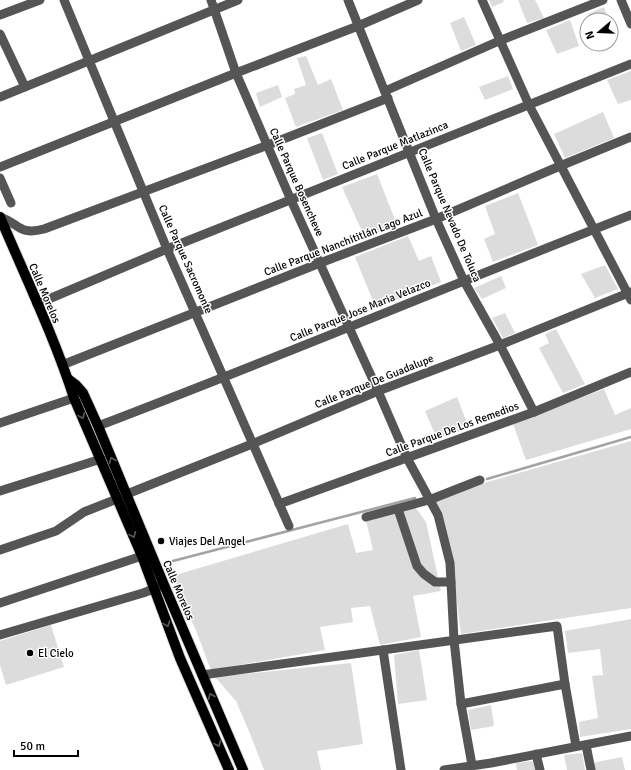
<svg xmlns="http://www.w3.org/2000/svg" width="631" height="770" font-family="Signika,sans-serif">
<style>
.green{fill:#dcdcdc}
.lines{fill:none;stroke-linecap:round;stroke-linejoin:round}
.stream{stroke:#a3a3a3;stroke-width:2.5}
.major-casing{stroke:#dbdbdb;stroke-width:12}
.minor{stroke:#555;stroke-width:9}
.major{stroke:#000;stroke-width:10}
.oneway{stroke:#595959}
.poi-dot{fill:#000;stroke:#fff;stroke-width:1.5}
.labels{text-anchor:middle;stroke-width:3;stroke-linejoin:round;paint-order:stroke}
.street-label{font-size:11px;fill:#000;stroke:#fff}
.poi-label{font-size:11px;fill:#000;stroke:#fff;text-anchor:start}
</style>
<rect width="100%" height="100%" fill="#fff"/>
<g class="green">
<path d="M489,0h14l1,2 -12,5z"/>
<path d="M518,0h17l9,18 -17,5z"/>
<path d="M604,7l5,13h-19l-2,-6z"/>
<path d="M464,17l12,28 -15,6 -11,-28z"/>
<path d="M570,20l9,26 -22,8 -11,-24z"/>
<path d="M306,56l12,29 13,-6 12,31 -47,17 -11,-29 10,-4 -1,-5 12,-4 -9,-27z"/>
<path d="M631,71v29l-13,4 -11,-24z"/>
<path d="M508,76l5,13 -28,11 -6,-13z"/>
<path d="M278,85l4,12 -22,10 -4,-14z"/>
<path d="M603,112l11,26 -49,20 -11,-24z"/>
<path d="M322,133l16,41 -15,6 -16,-42z"/>
<path d="M377,174l20,51 -32,13 -23,-51z"/>
<path d="M518,193l20,52 -45,17 -9,-23 11,-5 -10,-28z"/>
<path d="M408,236l11,25 12,-5 10,26 -65,26 -21,-51z"/>
<path d="M605,265l13,24 -23,9 -14,-24z"/>
<path d="M501,276l5,12 -24,11 -8,-11z"/>
<path d="M505,313l10,20 -12,5 -11,-20z"/>
<path d="M556,329l29,55 -22,9 -24,-45 10,-5 -4,-9z"/>
<path d="M604,389l11,26 16,-7v21l-105,31 -13,-36z"/>
<path d="M457,397l12,31 -32,11 -12,-28z"/>
<path d="M631,441v167l-170,26 -6,-47 -12,-61 -19,-26z"/>
<path d="M413,504l13,18 15,69 -28,5 8,41 -41,8 -10,-39 -19,2 2,14 -33,5 5,23 -114,20 -16,-42 -13,-26 -10,-26 176,-52 8,29 17,-3 -7,-30z"/>
<path d="M631,619v110l-51,8 -1,-15 19,-4 -6,-42 11,-1 -3,-26 -32,4 -3,-22z"/>
<path d="M51,625l13,42 -58,18 -6,-20v-24z"/>
<path d="M419,650l8,50 -29,4 -4,-49z"/>
<path d="M351,663l12,81 -46,7 4,19h-57l-13,-34 -15,-35 -21,-24z"/>
<path d="M491,705l3,21 -23,4 -3,-20z"/>
<path d="M582,753l3,17h-18l-3,-15z"/>
<path d="M622,757l3,13h-32l-1,-7z"/>
<path d="M534,761l2,9h-19l-1,-7z"/>
</g>
<g class="lines">
<g class="stream">
<path d="M487,479l144,-42"/>
<path d="M169,562l246,-64"/>
</g>
<g class="major-casing">
<g id="major">
<path d="M0,217c25,59 54,119 74,181l68,158 38,102 49,112"/>
<path d="M68,379l8,6 7,8 15,33 66,159 79,185"/>
</g>
</g>
<g class="minor">
<path d="M64,0l103,249 122,277"/>
<path d="M211,0l25,73 55,127 87,191 29,67 31,57 12,48 4,77 7,64 11,61"/>
<path d="M348,0l88,219 28,62 36,64 34,67"/>
<path d="M482,0l47,105 102,195"/>
<path d="M621,0l10,24"/>
<path d="M0,15l40,-15"/>
<path d="M0,34l25,53"/>
<path d="M385,91l114,-50 104,-41"/>
<path d="M0,97l238,-97"/>
<path d="M0,167l236,-94 122,-47 60,-26"/>
<path d="M0,178l11,25"/>
<path d="M0,217c19,6 19,19 44,12l224,-84 120,-47"/>
<path d="M37,304l130,-55 464,-185"/>
<path d="M62,365l258,-102 116,-44 124,-53 71,-29"/>
<path d="M0,423l74,-25"/>
<path d="M98,426c179,-68 355,-142 533,-211"/>
<path d="M0,491l101,-32"/>
<path d="M127,494l125,-50 126,-53 122,-46 131,-53"/>
<path d="M279,504l255,-92 97,-40"/>
<path d="M398,509l19,57 7,8 11,8h16"/>
<path d="M366,517l63,-17 51,-20"/>
<path d="M0,550l56,-19 28,-19 33,-13"/>
<path d="M0,603l142,-47"/>
<path d="M0,635l143,-42 21,-8"/>
<path d="M383,650l18,120"/>
<path d="M202,675l355,-49 8,58 11,62"/>
<path d="M461,704l104,-20"/>
<path d="M586,745l5,25"/>
<path d="M536,754l4,16"/>
<path d="M444,770l47,-7 140,-27"/>
</g>
<use href="#major" class="major"/>
</g>
<defs><path id="oneway-chevron" d="M-2-3.5L2.5 0L-2 3.5" fill="none" stroke-width="1.6" stroke-linecap="round" stroke-linejoin="round"/></defs>
<g class="oneway">
<use href="#oneway-chevron" transform="translate(82 416) rotate(66)"/>
<use href="#oneway-chevron" transform="translate(112 460) rotate(-112)"/>
<use href="#oneway-chevron" transform="translate(133 535) rotate(67)"/>
<use href="#oneway-chevron" transform="translate(167 624) rotate(70)"/>
<use href="#oneway-chevron" transform="translate(211 696) rotate(-113)"/>
<use href="#oneway-chevron" transform="translate(218 744) rotate(66)"/>
</g>
<g class="poi-dot">
<circle cx="161" cy="541" r="4"/>
<circle cx="30" cy="653" r="4"/>
</g>
<g class="labels">
<g class="street-label">
<text transform="translate(395 145) rotate(-22)" y="4">Calle Parque Matlazinca</text>
<text transform="translate(297 182) rotate(66)" y="4">Calle Parque Bosencheve</text>
<text transform="translate(450 215) rotate(67)" y="4">Calle Parque Nevado De Toluca</text>
<text transform="translate(343 242) rotate(-21)" y="4">Calle Parque Nanchititlán Lago Azul</text>
<text transform="translate(186 259) rotate(66)" y="4">Calle Parque Sacromonte</text>
<text transform="translate(45 293) rotate(67)" y="4">Calle Morelos</text>
<text transform="translate(360 310) rotate(-22)" y="4">Calle Parque Jose Maria Velazco</text>
<text transform="translate(374 381) rotate(-22)" y="4">Calle Parque De Guadalupe</text>
<text transform="translate(452 429) rotate(-20)" y="4">Calle Parque De Los Remedios</text>
<text transform="translate(179 590) rotate(67)" y="4">Calle Morelos</text>
</g>
<g class="poi-label">
<text x="169" y="545">Viajes Del Angel</text>
<text x="38" y="657">El Cielo</text>
</g>
</g>
<g transform="translate(599 32) rotate(251)"><circle r="19" fill="#ffffff" stroke="#999999"/>
<path d="M0-3L7 15L0 10L-7 15Z" fill="#000000"/>
<text y="-6" font-size="11" font-weight="bold" text-anchor="middle" fill="#000000">N</text>
</g>
<path d="M14 750v6h64v-6" fill="none" stroke="#000000" stroke-width="2"/>
<text x="20" y="750" font-size="12" fill="#000000" stroke="#ffffff" stroke-width="3" paint-order="stroke">50 m</text>
</svg>
